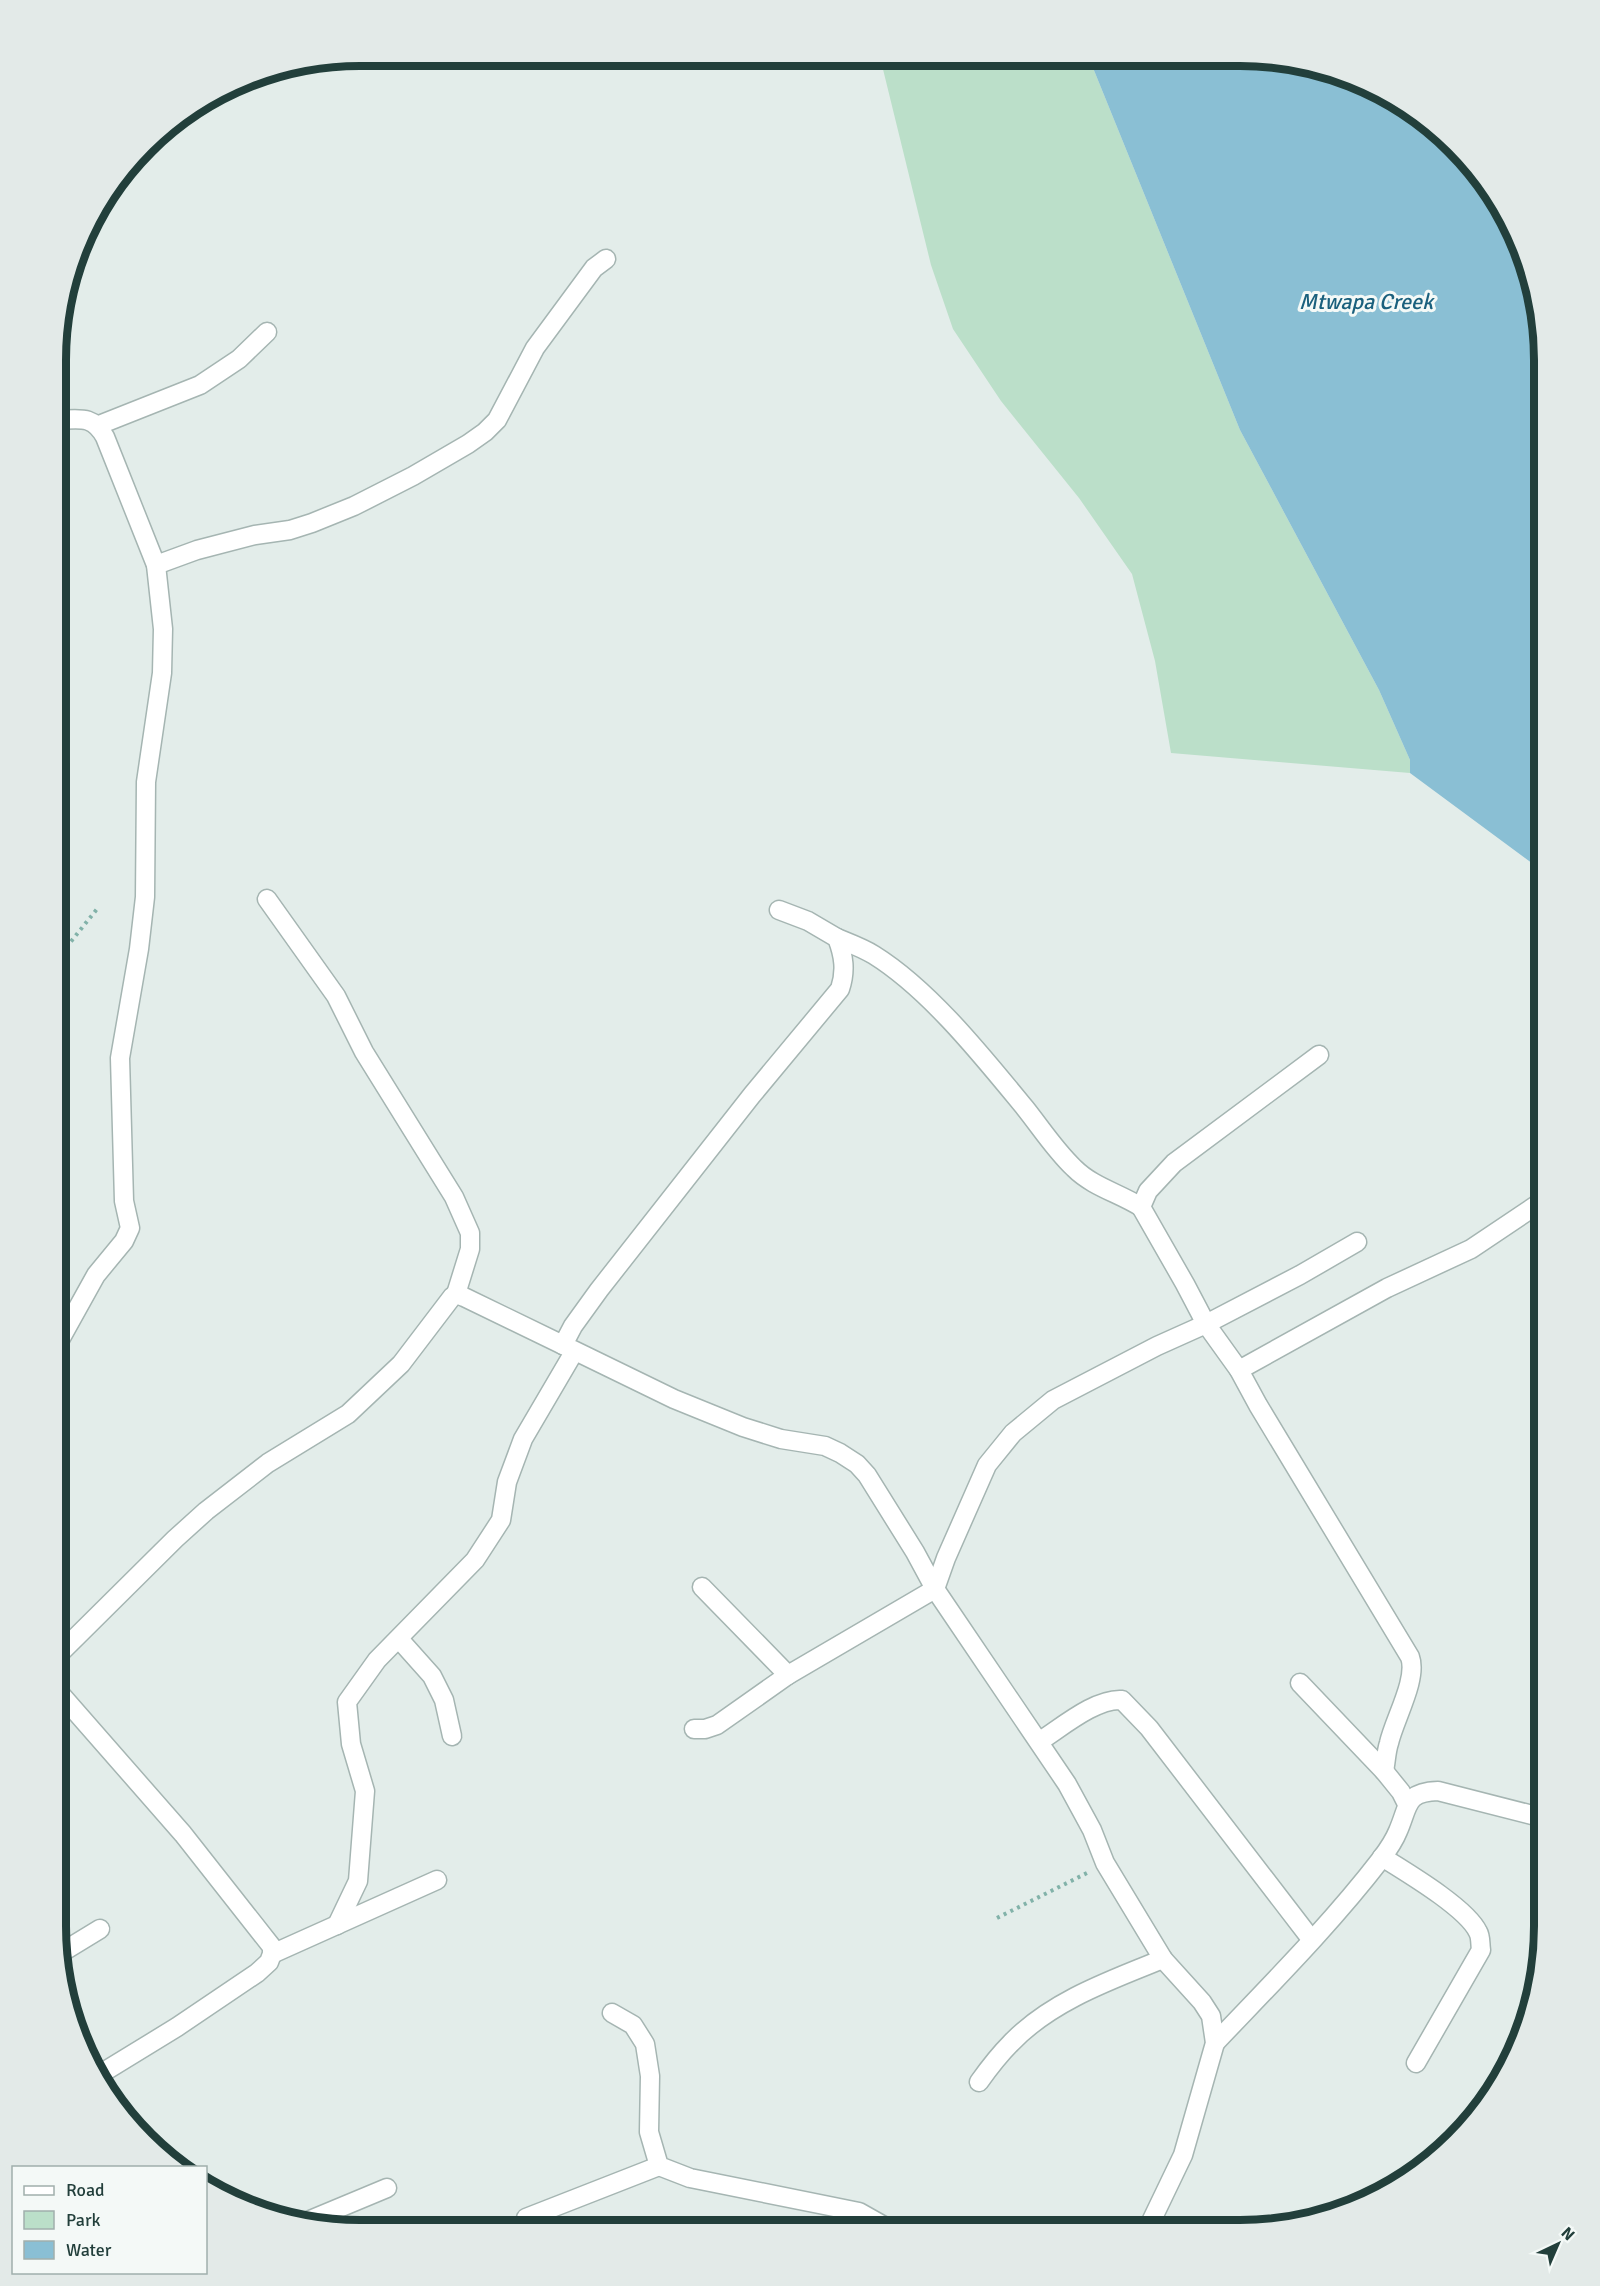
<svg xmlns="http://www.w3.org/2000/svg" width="1600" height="2286" font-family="Signika,sans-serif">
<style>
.green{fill:#bbdfc9}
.water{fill:#8abfd4}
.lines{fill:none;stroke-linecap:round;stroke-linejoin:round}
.minor-casing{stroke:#a5b5b2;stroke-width:21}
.path{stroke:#82b2a9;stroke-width:4;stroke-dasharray:3 4.5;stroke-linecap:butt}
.minor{stroke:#fff;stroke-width:18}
.labels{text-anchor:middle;stroke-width:6;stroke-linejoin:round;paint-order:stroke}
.water-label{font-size:22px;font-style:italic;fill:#1a607d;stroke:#f4f9f7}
.rim{fill:none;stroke:#223f3b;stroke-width:8}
</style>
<rect width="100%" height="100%" fill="#e3edea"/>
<path class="green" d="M880,57l209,1 151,372 139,260 31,70v13l-239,-20 -16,-92 -23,-87 -53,-76 -78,-97 -48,-72 -22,-64z"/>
<path class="water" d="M1089,58h191l76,21 69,39 56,56 32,51 21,56 10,78v513l-134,-99v-13l-31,-70 -139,-260z"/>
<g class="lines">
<g class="minor-casing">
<g id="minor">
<path d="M99,425l101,-40 39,-26 28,-27"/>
<path d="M156,565l41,-15 58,-15 35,-5 22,-7 42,-17 59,-30 55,-32 17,-12 12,-12 38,-72 59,-80 12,-9"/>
<path d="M267,899l69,97 28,56 90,145 16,36v16l-14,45"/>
<path d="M779,910l29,11 29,17c7,18 9,33 3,51l-88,106 -153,195 -26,36 -10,19 111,54 69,28 38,12 44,7 15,7 17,11 10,11 48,77 20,37 132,195 25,46 13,33 58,96 39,43 9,14 4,27 -32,112 -36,75"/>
<path d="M837,938c12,5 26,10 37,17 56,35 109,102 151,153 16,20 30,42 49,60 19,19 45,25 67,39"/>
<path d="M1319,1055l-145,108 -26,28 -7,16 44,77 21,40 33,46 19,35 152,252c8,22 -16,63 -21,86 -3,9 -3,19 -5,28"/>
<path d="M56,1347l40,-72 28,-34 6,-13 -6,-27 -4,-143 19,-109 6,-52 1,-115 16,-109 1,-44 -7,-64 -51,-128c-12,-22 -25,-18 -47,-17"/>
<path d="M1239,1370l148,-82 84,-39 73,-49"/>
<path d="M702,1587l86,88"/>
<path d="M399,1639l33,37 12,24 8,36"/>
<path d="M56,1657l119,-118 31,-28 62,-48 80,-49 53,-50 51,-67 4,-3 8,3 99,48"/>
<path d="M1300,1683l84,88 17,21 6,12"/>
<path d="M56,1689l127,145 89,113v7l-3,8 -12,11 -80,54 -80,49"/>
<path d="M694,1729h11l12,-4 71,-50 147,-86 11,-31 41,-93 26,-32 40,-33 104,-54 49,-22 94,-49 57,-33"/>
<path d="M1040,1741c22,-14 56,-43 82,-41l27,28 162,211"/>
<path d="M1382,1857c24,15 85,51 96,75 3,5 2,12 3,18l-65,113"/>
<path d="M337,1925l21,-44 7,-90 -14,-47 -4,-42 30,-42 98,-100 26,-40 6,-38 16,-43 51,-87"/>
<path d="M59,1954l41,-25"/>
<path d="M272,1954l165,-74"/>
<path d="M612,2013l21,12 12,19 5,32 -1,56 10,34 31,12 169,34 32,18"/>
<path d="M1215,2043c57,-60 116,-119 166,-184 6,-8 13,-18 17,-28 11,-25 7,-39 40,-40l106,27"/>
<path d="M979,2082c10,-14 20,-27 32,-39 40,-42 100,-63 152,-84"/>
<path d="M526,2218l133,-52"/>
<path d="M303,2223l84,-35"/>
</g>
</g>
<g class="path">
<path d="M57,959l40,-50"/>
<path d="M997,1918l92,-46"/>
</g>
<use href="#minor" class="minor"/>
</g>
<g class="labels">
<g class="water-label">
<text x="1366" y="309">Mtwapa Creek</text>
</g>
</g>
<path d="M0 0H1600V2286H0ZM360 66H1240A294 294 0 0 1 1534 360V1926A294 294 0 0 1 1240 2220H360A294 294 0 0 1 66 1926V360A294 294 0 0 1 360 66Z" fill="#e3eae8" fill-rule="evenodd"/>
<path class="rim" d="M360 66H1240A294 294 0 0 1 1534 360V1926A294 294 0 0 1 1240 2220H360A294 294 0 0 1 66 1926V360A294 294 0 0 1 360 66Z"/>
<rect x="12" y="2166" width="195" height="108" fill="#f4f9f7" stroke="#a0afac" stroke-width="1.5"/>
<rect x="24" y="2186" width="30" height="9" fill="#ffffff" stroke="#a0afac" stroke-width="1.5"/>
<text x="66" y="2196" font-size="18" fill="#223f3b">Road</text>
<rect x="24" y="2211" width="30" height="18" fill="#bbdfc9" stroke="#a0afac" stroke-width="1.5"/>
<text x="66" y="2226" font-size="18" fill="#223f3b">Park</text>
<rect x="24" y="2241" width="30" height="18" fill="#8abfd4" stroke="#a0afac" stroke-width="1.5"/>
<text x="66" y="2256" font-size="18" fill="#223f3b">Water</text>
<g transform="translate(1558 2244) rotate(44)" stroke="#f4f9f7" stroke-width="4.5" paint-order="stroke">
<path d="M0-4.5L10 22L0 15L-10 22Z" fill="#223f3b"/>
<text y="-9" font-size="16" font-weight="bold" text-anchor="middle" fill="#223f3b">N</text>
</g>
</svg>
